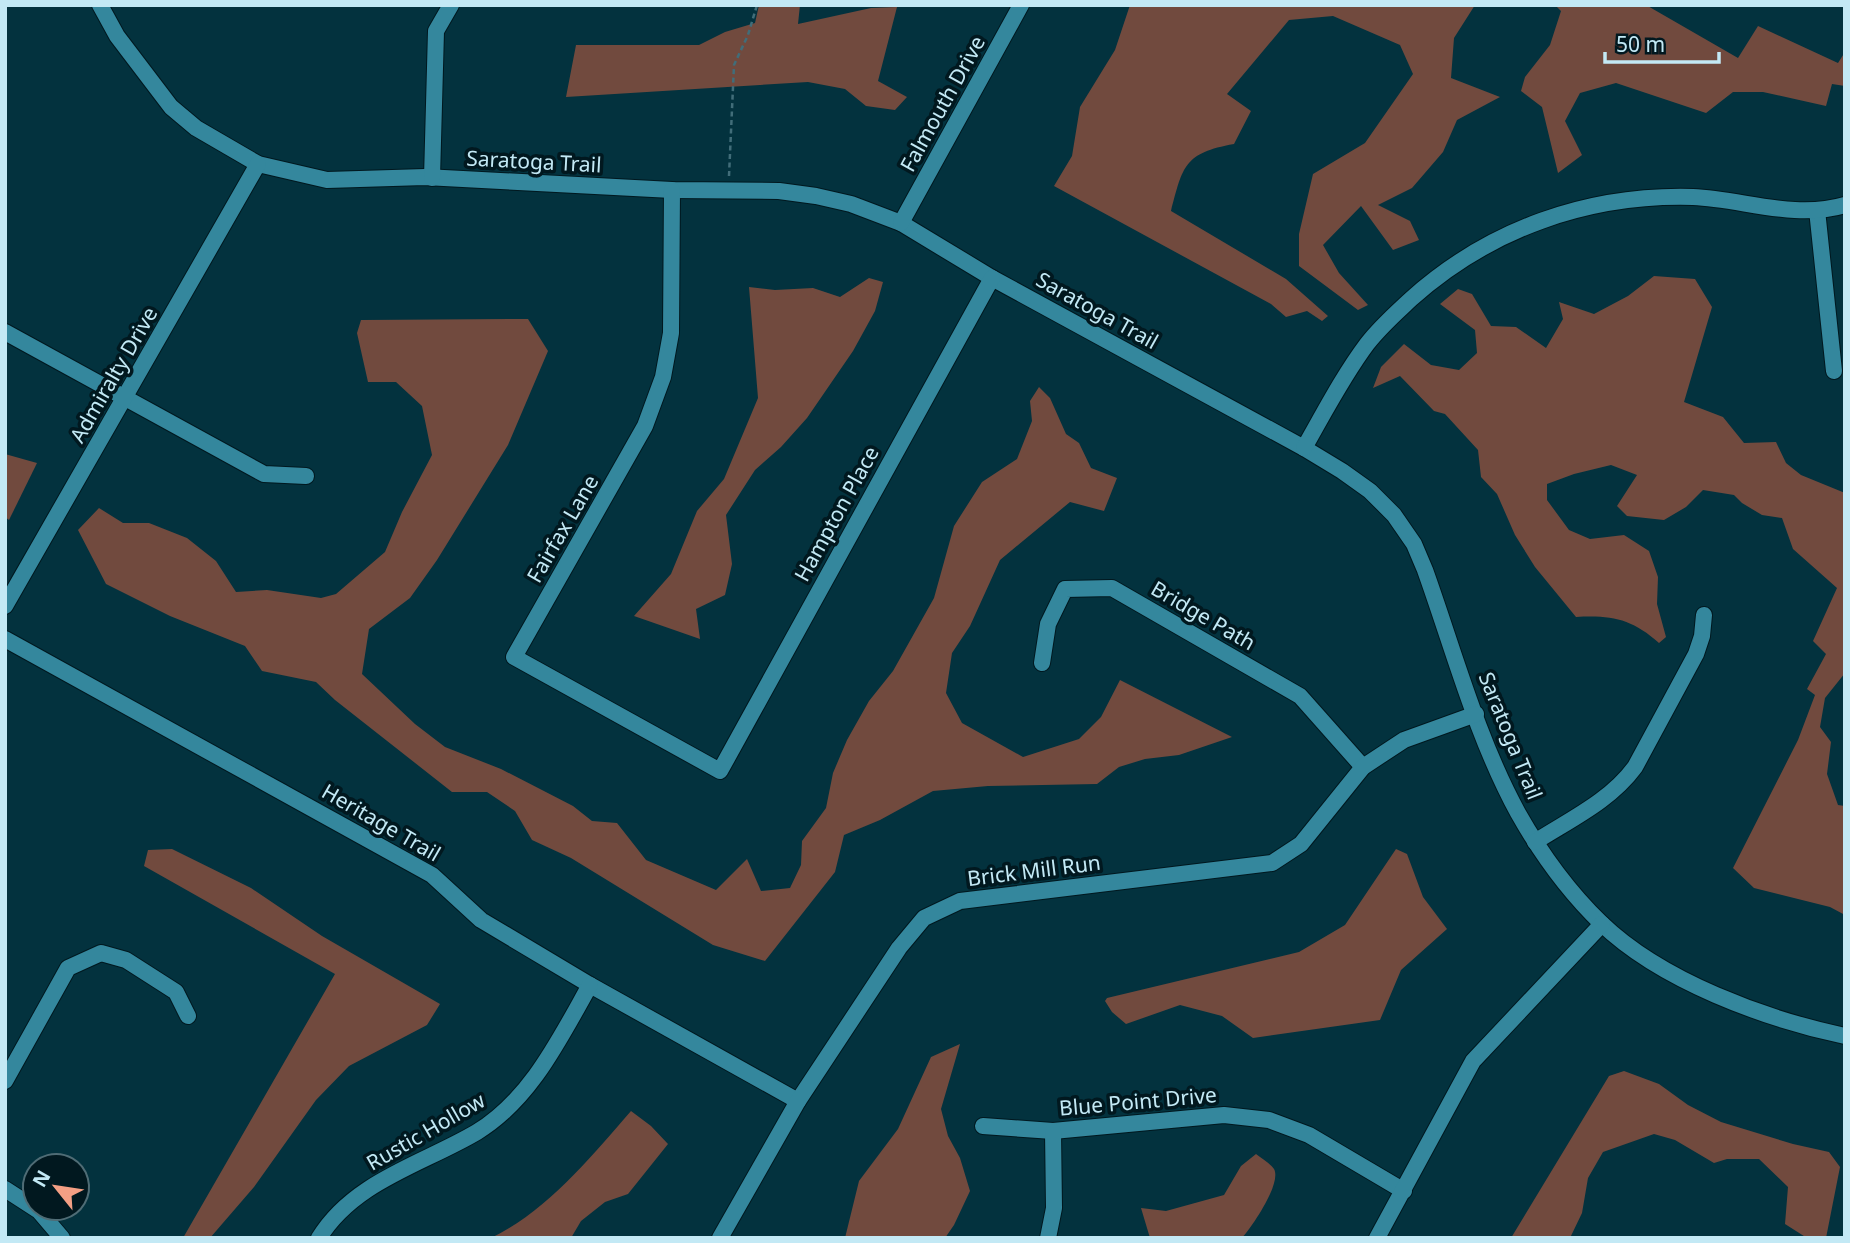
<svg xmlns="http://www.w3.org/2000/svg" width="1850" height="1243" font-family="'Noto Sans',sans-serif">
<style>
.green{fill:#714a3e}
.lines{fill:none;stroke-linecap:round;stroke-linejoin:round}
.minor-casing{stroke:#01181f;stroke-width:18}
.path{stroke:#416d79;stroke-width:2.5;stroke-dasharray:5 3.5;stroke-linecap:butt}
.minor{stroke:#34879d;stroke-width:16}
.labels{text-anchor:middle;stroke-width:7;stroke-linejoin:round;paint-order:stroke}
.street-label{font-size:21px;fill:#c3e9f5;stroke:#01181f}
</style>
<rect width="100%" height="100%" fill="#03323e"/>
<g class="green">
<path d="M759,5h41l-2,19 73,-16 26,-1 -19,74 29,16 -12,13 -29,-4 -21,-17 -37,-7 -242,15 10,-52h123l26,-13 30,-9z"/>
<path d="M1130,5h345l-21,33 -3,40 49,19 -43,23 -14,32 -31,36 -34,17 32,16 9,19 -26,10 -32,-44 -38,39 16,28 29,32 -10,5 -59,-44v-32l14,-60 52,-31 48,-69 -13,-29 -67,-29 -44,4 -62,74 24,17 -17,33c-50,9 -51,22 -63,67l115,68 42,37 -6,5 -15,-10 -21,6 -15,-13 -217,-118 18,-30 8,-49 35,-57z"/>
<path d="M1555,5h91l92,53 20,-32 80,37 7,-11v34l-13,-2 -6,22 -63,-14h-30l-27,21 -90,-30 -36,10 -15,28 17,34 -24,18 -16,-66 -21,-16 4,-14 25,-32 11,-34z"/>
<path d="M1654,276l41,3 17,28 -28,95 39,15 21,26 32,-1 10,21 15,12 44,18v180l-20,25 -5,29 11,15 -4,32 11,31 7,1v109l-15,-8 -76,-19 -21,-20 65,-128 17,-45 -8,-6 19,-35 -13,-13 24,-53 -44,-39 -11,-31 -20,-3 -20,-12 -8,-8 -31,-5 -17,17 -22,13 -37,-4 -10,-10 20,-31 -26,-10 -37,9 -27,10v16l22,30 21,9 34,-4 25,16 9,26 -1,27 9,33 -7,6c-27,-24 -47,-28 -83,-26l-41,-50 -20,-32 -18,-41 -16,-17 -3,-27 -33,-36 -11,-3 -34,-35 -27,12 8,-21 23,-23 27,21 28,5 18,-17 -2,-23 -35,-26 18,-15 14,5 19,32 25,1 30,21 17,-29 -4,-17 35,12 34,-18z"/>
<path d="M869,278l14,4 -8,29 -22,40 -46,67 -26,29 -26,23 -29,45 6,49 -7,31 -29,14 4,30 -66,-23 37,-42 26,-63 27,-32 34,-81 -9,-111 26,3 38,-2 27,9z"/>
<path d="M528,319l20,32 -40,94 -71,115 -27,38 -41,31 -7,45 53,50 30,23 56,22 72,37 19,15 25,2 29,37 70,30 31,-31 14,32 29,-3 11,-23 1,-24 24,-33 7,-35 14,-33 22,-39 24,-30 41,-73 20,-72 28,-44 35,-23 15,-38 -2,-20 9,-14 11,11 16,36 13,9 12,25 26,10 -13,33 -34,-9 -70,58 -30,66 -18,27 -6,40 16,30 61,34 56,-18 22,-22 19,-37 112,57 -53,18 -34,4 -26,8 -22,17 -109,2 -55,5 -53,29 -36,15 -9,37 -70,89 -52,-16 -142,-87 -39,-18 -17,-29 -28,-19h-35l-117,-92 -19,-18 -54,-11 -17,-25 -75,-30 -64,-32 -28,-54 21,-22 24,15h26l38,15 29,23 20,31 31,-2 54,8 15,-4 49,-42 17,-40 30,-57 -10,-49 -26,-24h-28l-11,-49 4,-13z"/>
<path d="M5,454l32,9 -28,57 -4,-3z"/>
<path d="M172,849l79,39 71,48 118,68 -13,21 -78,41 -33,34 -62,87 -44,51h-27l152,-264 -191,-108 4,-16z"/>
<path d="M1396,849l11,5 16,43 24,32 -46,41 -21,50 -127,18 -31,-22 -42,-11 -54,19 -14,-12 -7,-11 2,-3 192,-46 46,-27z"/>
<path d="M960,1044l-19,65 7,27 12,22 10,33 -16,34 -9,13h-100l14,-57 39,-52 33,-72z"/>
<path d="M1624,1071l35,13 29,21 33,17 72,22 36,8 11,15 -14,71h-19l-22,-14 3,-37 -29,-28h-32l-13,4 -39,-23 -21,-6 -51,18 -15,26 -6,35 -12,25h-59l98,-162z"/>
<path d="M631,1111l20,15 17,18 -40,50 -23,8 -24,19 -10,17h-80c56,-27 100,-81 140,-127z"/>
<path d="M1256,1154c5,4 14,9 18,15 8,14 -22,58 -32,69h-92l-9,-30 25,3 58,-16 17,-29z"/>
</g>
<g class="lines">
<g class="minor-casing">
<g id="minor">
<path d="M100,5l17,31 54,71 25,21 62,36 69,16 98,-3 247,13 107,1 37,5 35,8 50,19 91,55 312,170 38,23 28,20 24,24 20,29 11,26c29,81 52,168 93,243 22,39 51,79 83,110 60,58 164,96 244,113"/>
<path d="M432,178l4,-147 15,-26"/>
<path d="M672,190l-1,143 -8,44 -18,49 -131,231 206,114 272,-493"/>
<path d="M1817,210l17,161"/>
<path d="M901,223l120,-218"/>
<path d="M5,332l259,142 42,2"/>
<path d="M1304,448c20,-35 39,-72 63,-104 13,-17 29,-31 44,-45 78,-70 177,-105 282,-102 50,2 101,23 152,8"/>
<path d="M5,606l253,-442"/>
<path d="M5,639l427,236 49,45 109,65 208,116"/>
<path d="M1042,663l6,-39 17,-35 47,-1 188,108 63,71"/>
<path d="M1535,842c36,-23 75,-41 100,-75l61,-113 6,-18 2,-21"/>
<path d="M5,1081l63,-113 33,-15 25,7 50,32 12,24"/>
<path d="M983,1126l70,5 171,-16 45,5 40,15 95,56"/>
<path d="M5,1189l34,22 23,27"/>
<path d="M319,1238c35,-57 104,-74 158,-106 54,-33 83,-94 113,-147"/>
<path d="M720,1238l78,-137 101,-153 25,-30 36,-17 312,-38 29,-19 62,-77 41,-27 72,-26"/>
<path d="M1048,1238l6,-30 -1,-77"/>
<path d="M1377,1238l96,-177 129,-137"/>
</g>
</g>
<path class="path" d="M729,176l5,-111 14,-30 9,-30"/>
<use href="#minor" class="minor"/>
</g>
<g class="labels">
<g class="street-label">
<text transform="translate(943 104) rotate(-61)" y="7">Falmouth Drive</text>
<text transform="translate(534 162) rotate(3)" y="7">Saratoga Trail</text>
<text transform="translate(1097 311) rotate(29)" y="7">Saratoga Trail</text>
<text transform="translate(114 375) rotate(-60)" y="7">Admiralty Drive</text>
<text transform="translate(837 514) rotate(-61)" y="7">Hampton Place</text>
<text transform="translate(563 529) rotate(-60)" y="7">Fairfax Lane</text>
<text transform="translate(1203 616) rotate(30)" y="7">Bridge Path</text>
<text transform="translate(1510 736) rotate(68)" y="7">Saratoga Trail</text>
<text transform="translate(381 823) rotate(30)" y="7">Heritage Trail</text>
<text transform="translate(1034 871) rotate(-7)" y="7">Brick Mill Run</text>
<text transform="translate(1138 1102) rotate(-5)" y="7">Blue Point Drive</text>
<text transform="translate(426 1132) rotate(-30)" y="7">Rustic Hollow</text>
</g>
</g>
<rect width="1850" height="1243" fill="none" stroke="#c3e9f5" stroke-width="14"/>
<g transform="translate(56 1187) rotate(300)"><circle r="33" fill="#01181f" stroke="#4f6c75" stroke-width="2"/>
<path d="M0-5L12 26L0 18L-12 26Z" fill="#f39f84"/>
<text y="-10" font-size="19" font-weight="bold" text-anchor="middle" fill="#c3e9f5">N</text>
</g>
<path d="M1605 52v10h114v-10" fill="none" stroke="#c3e9f5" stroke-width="3.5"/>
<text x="1616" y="52" font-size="21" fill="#c3e9f5" stroke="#01181f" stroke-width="5" paint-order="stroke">50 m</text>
</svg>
